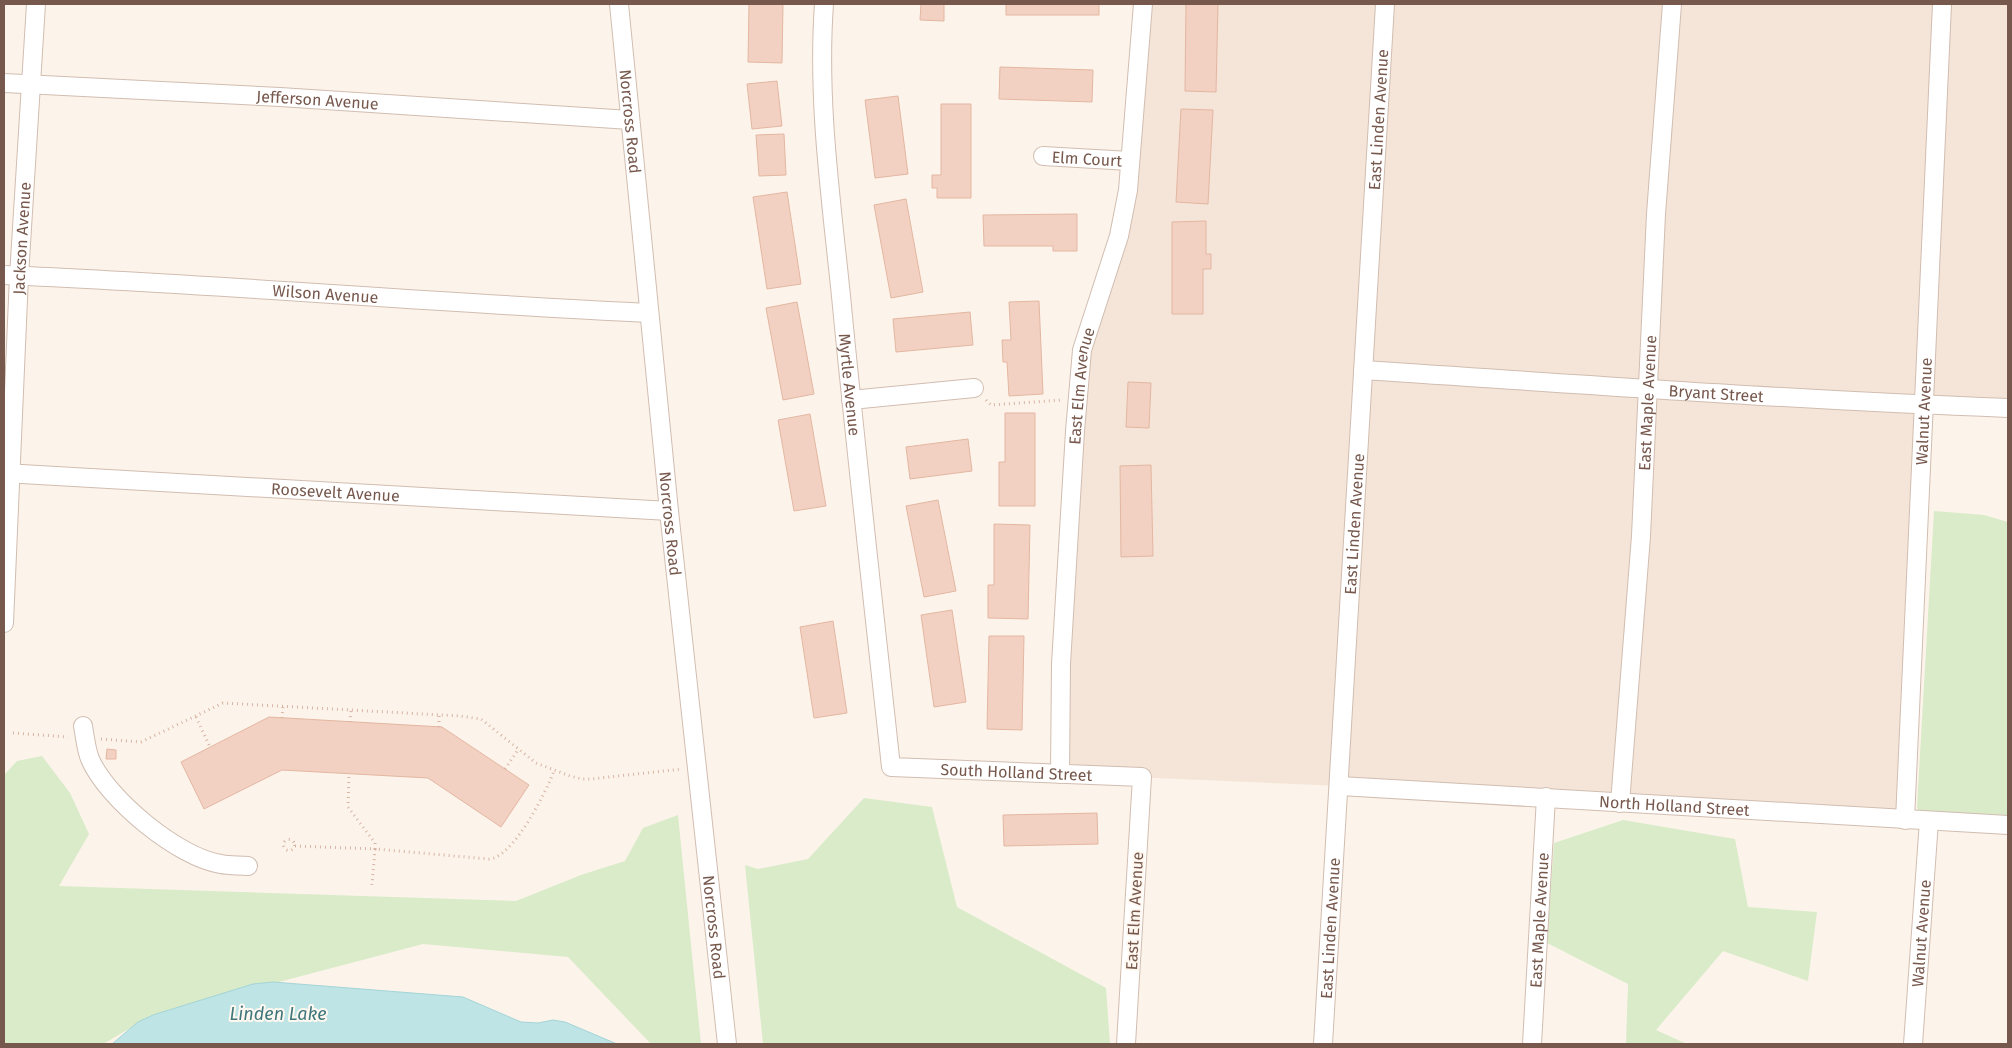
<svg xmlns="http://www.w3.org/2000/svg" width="2012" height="1048" font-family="'Fira Sans',sans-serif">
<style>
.residential{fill:#f4e5d8}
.green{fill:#d9ebc8}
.water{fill:#bee4e6;stroke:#a4d4d8}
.building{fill:#f2d1c2;stroke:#e4b6a2}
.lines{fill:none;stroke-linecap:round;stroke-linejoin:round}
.minor-casing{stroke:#d1bdb1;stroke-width:20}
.path{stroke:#d7b4a4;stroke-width:3;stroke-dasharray:1 4;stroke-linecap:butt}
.minor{stroke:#fff;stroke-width:18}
.labels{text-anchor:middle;stroke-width:4;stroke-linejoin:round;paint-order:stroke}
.street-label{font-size:16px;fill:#77584d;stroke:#fff8f0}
.water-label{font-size:18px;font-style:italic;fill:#40777c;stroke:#fff8f0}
</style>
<rect width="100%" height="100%" fill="#fcf4ea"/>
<path class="residential" d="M1143,4h865v404l-83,-3 -20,415 -565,-34 -280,-12 22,-424 37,-114z"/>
<g class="green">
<path d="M1934,511l50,4 24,7v299l-88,-5 -3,-9z"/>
<path d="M42,756l28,37 19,41 -30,52 457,15 65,-26 44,-14 18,-33 35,-13 23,229h-50l-83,-87 -145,-13 -270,71 -50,29h-99v-269l13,-14z"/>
<path d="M864,798l68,9 25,100 149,81 4,56h-347l-18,-179 13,4 50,-10z"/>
<path d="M1623,820l112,19 13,68 69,5 -9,69 -85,-30 -67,79 31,14h-61l2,-60 -81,-41 7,-100z"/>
</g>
<path class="water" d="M273,982l190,15 58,25 17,1 15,-3 12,2 52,22h-505l26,-22 15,-7 100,-31z"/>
<g class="building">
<path d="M749,4h34l-1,59 -34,-1z"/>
<path d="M921,4h23v17l-24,-1z"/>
<rect x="1006" y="4" width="93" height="11"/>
<path d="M1186,4h32l-2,88 -31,-1z"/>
<path d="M1000,67l93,3 -1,32 -93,-3z"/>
<path d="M777,81l5,45 -30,3 -5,-45z"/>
<path d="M898,96l10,78 -33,4 -10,-78z"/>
<path d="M941,104h30v94h-34v-10h-5v-13h9z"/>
<path d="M1181,109l32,1 -5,94 -32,-2z"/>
<path d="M784,134l2,41 -27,1 -3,-41z"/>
<path d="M787,192l14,92 -34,5 -14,-92z"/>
<path d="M906,199l17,93 -32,6 -17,-93z"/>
<path d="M1077,214v37h-24v-5h-69l-1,-31z"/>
<path d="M1206,221v33h5v15h-8v45h-31v-92z"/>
<path d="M1039,301l4,93 -34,2 -2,-34h-4l-1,-22h9l-2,-38z"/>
<path d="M797,302l17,92 -31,6 -17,-92z"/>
<path d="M970,312l3,33 -77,7 -3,-33z"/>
<path d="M1128,382l23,1 -2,45 -23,-1z"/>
<path d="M1005,413h30v93h-36v-44h6z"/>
<path d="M810,414l16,92 -32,5 -16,-91z"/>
<path d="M968,439l4,32 -62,8 -4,-32z"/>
<path d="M1151,465l2,91 -32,1 -1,-91z"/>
<path d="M938,500l18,91 -32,6 -18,-91z"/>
<path d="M994,524l36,1 -2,94 -40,-1v-33h6z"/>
<path d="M952,610l14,92 -32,5 -13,-92z"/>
<path d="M833,621l14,92 -33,5 -14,-91z"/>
<path d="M989,636h35l-2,94 -35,-1z"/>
<path d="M269,717l173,10 87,58 -28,42 -73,-49 -146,-8 -78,39 -23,-47z"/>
<path d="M107,749l9,1v9h-10z"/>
<path d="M1097,813l1,31 -94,2 -1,-31z"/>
</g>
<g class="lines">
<g class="minor-casing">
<g id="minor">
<path id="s1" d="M619,4l50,507 58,533"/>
<path id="s2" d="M824,4c-7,97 7,194 17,292 15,157 33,314 50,471l251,10 -16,267"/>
<path id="s3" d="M4,83l276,14 350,23"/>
<path id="s4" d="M1043,156l87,5"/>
<path id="s5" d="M4,275c215,9 430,28 645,38"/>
<path id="s6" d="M1363,370c215,14 430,30 645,38"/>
<path d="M851,400l123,-12"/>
<path id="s7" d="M4,473l665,38"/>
<path id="s8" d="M4,623l15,-347 17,-272"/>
<path d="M83,726c2,11 3,23 7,33 17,40 89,99 131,105 9,2 18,1 27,2"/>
<path id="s9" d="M1060,774l1,-110 14,-233 7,-81 37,-114 9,-46 15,-186"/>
<path id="s10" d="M1340,786l668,39"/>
<path id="s11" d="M1620,803l21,-267 15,-322 16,-210"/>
<path id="s12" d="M1905,820l37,-816"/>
<path id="s13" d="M1323,1044l62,-1040"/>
<path id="s14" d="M1532,1044l14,-247"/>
<path id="s15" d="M1913,1044l16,-223"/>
</g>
</g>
<g class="path">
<path d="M986,400l5,5 71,-5"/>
<path d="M196,717l14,30"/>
<path d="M282,718l1,-12"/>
<path d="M350,722l1,-12"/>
<path d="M439,727v-12"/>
<path d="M13,733l55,4"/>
<path d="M101,739l40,3 82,-39 237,13 21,3 55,44 34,13 12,3h9l91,-10"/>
<path d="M505,769l13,-19"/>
<circle cx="289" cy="845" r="5.5"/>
<path d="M295,846l80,3v-6l-27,-36 1,-34"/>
<path d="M372,885l3,-36 114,10c24,-1 57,-67 65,-88"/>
</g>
<use href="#minor" class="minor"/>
</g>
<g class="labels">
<g class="street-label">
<text dy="6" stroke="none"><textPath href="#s3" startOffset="314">Jefferson Avenue</textPath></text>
<text dy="6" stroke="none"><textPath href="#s13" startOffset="926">East Linden Avenue</textPath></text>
<text dy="6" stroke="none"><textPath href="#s1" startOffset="118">Norcross Road</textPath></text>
<text dy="6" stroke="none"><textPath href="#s4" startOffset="44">Elm Court</textPath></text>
<text dy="6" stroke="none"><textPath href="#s8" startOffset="385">Jackson Avenue</textPath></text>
<text dy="6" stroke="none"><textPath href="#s5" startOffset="322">Wilson Avenue</textPath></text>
<text dy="6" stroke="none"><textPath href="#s2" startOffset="382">Myrtle Avenue</textPath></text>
<text dy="6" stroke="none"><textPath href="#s9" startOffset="389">East Elm Avenue</textPath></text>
<text dy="6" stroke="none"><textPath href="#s6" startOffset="354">Bryant Street</textPath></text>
<text dy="6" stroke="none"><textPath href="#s11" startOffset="401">East Maple Avenue</textPath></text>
<text dy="6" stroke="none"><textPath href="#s12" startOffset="409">Walnut Avenue</textPath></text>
<text dy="6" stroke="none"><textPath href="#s7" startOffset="332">Roosevelt Avenue</textPath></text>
<text dy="6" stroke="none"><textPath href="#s1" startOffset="522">Norcross Road</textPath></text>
<text dy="6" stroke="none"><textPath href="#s13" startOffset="521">East Linden Avenue</textPath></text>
<text dy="6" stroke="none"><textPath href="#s2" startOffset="892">South Holland Street</textPath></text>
<text dy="6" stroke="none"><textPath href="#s10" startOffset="335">North Holland Street</textPath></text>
<text transform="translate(1134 911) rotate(-87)" y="6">East Elm Avenue</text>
<text dy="6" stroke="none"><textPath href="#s14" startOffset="124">East Maple Avenue</textPath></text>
<text dy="6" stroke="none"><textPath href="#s1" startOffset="928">Norcross Road</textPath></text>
<text dy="6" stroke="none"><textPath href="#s13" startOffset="116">East Linden Avenue</textPath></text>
<text dy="6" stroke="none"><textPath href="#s15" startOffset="111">Walnut Avenue</textPath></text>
</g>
<g class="water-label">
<text x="278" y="1020">Linden Lake</text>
</g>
</g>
<rect width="2012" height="1048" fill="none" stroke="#77584d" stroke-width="10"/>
</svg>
